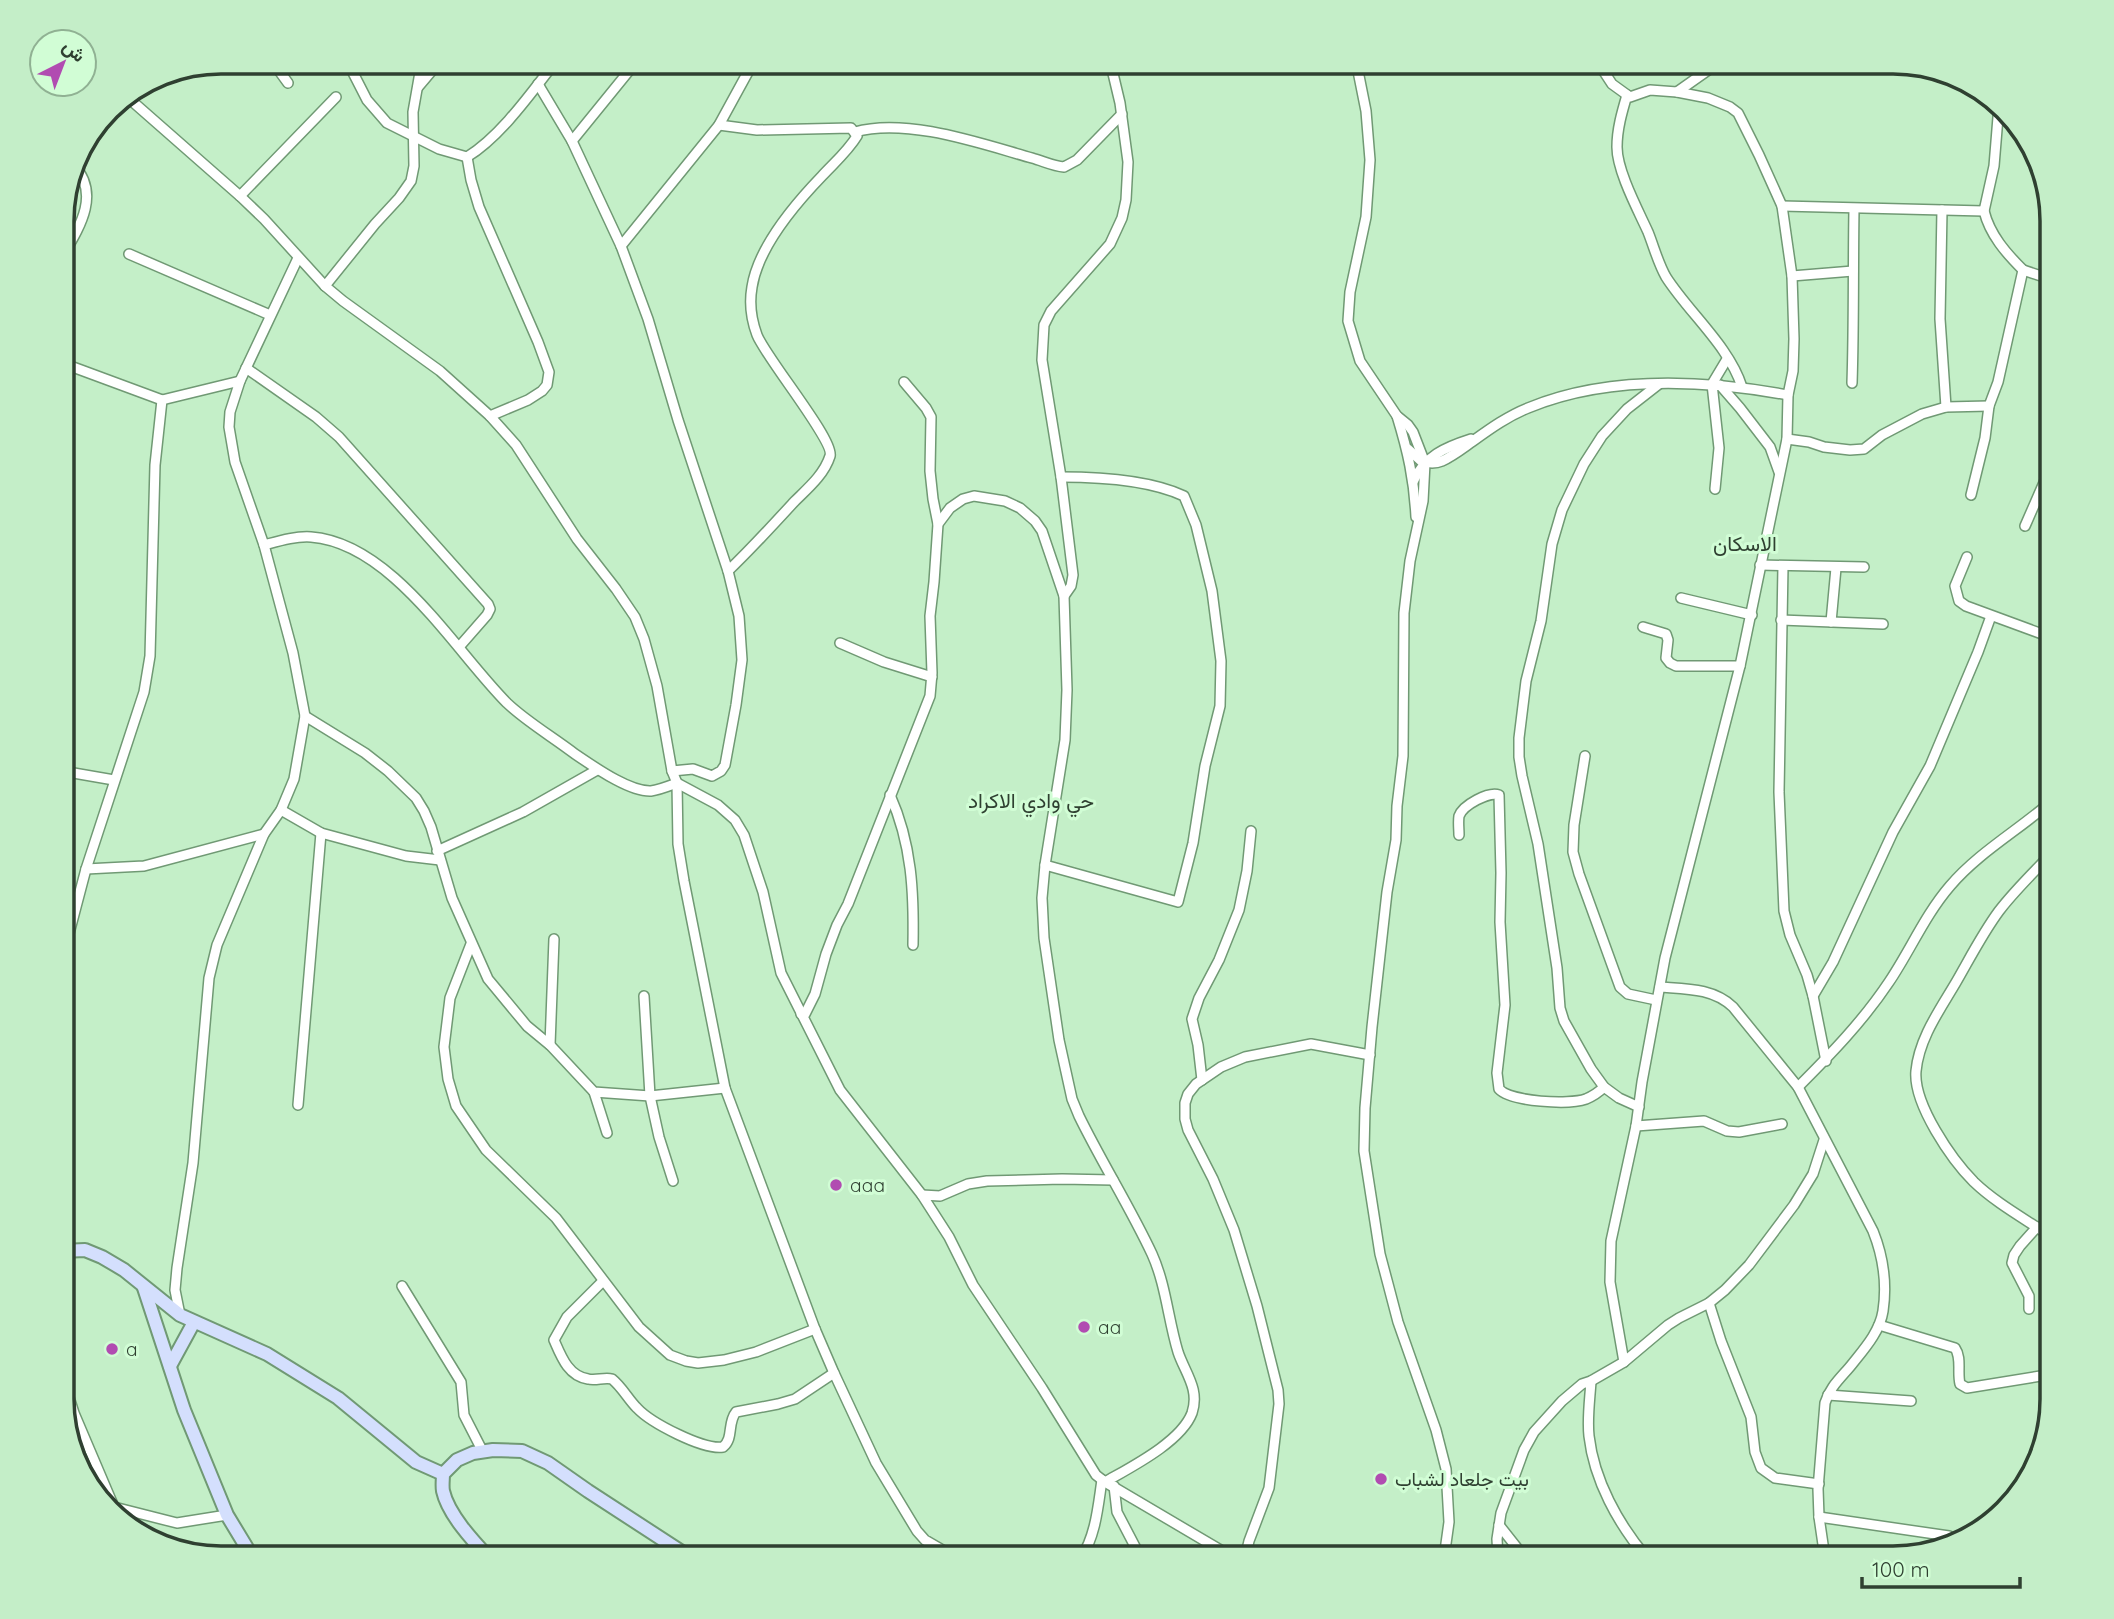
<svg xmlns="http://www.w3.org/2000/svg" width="2114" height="1619" font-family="Quicksand,Vazirmatn,sans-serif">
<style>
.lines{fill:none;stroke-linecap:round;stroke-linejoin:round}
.street-casing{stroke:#709974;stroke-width:12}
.secondary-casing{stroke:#709974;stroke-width:16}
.street{stroke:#fff;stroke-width:9}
.secondary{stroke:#d4dffd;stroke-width:12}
.poi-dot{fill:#b14cb1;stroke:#d1fdd5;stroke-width:2.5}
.labels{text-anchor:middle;stroke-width:6;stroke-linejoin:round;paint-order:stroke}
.poi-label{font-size:19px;fill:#2f4031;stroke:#d1fdd5;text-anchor:start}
.neighbourhood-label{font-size:21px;fill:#2f4031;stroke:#d1fdd5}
.rim{fill:none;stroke:#2f4031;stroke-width:3.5}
</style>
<rect width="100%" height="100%" fill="#c4efc8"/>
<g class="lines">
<g class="street-casing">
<g id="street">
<path d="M272,61l16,22"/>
<path d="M347,61l20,39 20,23 52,26 28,8c34,-21 64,-64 89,-96"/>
<path d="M1356,61l10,50 4,49 -4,57 -16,75 -2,29 12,40 37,55 11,9 5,7 12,31 -2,38 -13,60 -6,52 -1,143 -6,50 -1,34 -9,52 -15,135 -7,81 -1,43 16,103 8,30 10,38 38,108 10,39 3,53 -5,36"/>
<path d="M1597,61l15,23 18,13 20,-7 27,2 31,6 22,9 8,6 21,42 23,51 10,70 2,63 -1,32 -5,24 -1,44 -47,227 -75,292 -23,124 -6,44 -25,115 -1,41 14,80"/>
<path d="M538,84l34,57 49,105 27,73 30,101 50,151 11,45 3,44 -6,45 -11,60 -4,6 -9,5 -19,-7 -21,2"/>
<path d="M418,87l22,-26"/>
<path d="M1677,92l44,-31"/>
<path d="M125,95l115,101 24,23 61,67 18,15 97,70 50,45 26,29 61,94 39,50 19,28 9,22 13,47 15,85 5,12 1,61 6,37 41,207 90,241 19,44 42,90 41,68 8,9 31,18"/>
<path d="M1627,95c-5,17 -10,34 -10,52 0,24 21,63 31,85 6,15 10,31 18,45 23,36 63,69 76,110"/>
<path d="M719,125l38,5 94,-2 6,8c-9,15 -23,27 -35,40 -27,28 -64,72 -70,111 -3,17 -1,32 5,48 9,23 78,106 73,121 -6,19 -23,33 -36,46 -22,24 -43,47 -66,69"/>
<path d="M855,132c51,-15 127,12 177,26 11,3 21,8 32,9l13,-7 45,-46"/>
<path d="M572,141l65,-80"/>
<path d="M467,157l4,23 8,27 59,135 11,30 -2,13 -5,6 -14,9 -38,16"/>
<path d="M240,196l96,-99"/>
<path d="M1782,206l202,5 10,-45 5,-61"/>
<path d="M1942,210l-2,109 6,88"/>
<path d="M621,246l98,-121 35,-64"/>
<path d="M129,254l141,61"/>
<path d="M62,257c17,-29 39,-62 12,-92"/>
<path d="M2023,270l30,10"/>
<path d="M1792,276l61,-5"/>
<path d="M325,286l50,-62 24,-26 12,-17 3,-15 -1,-54 9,-51"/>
<path d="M62,363l100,37"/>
<path d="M246,368l70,49 23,20 149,167 2,5 -3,6 -28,32"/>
<path d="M904,382l22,26 5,9 -1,54 3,28 5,25"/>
<path d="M1852,383c2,-58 1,-116 2,-174"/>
<path d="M1720,385l20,23 30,39 9,25"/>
<path d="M1397,416c11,36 17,63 19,101"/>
<path d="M1787,439l22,3 15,5 26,3 14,-1 18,-14 40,-21 24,-7 43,-1"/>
<path d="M1408,449l13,12c6,2 14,3 21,0 11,-5 21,-13 31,-20 18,-13 35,-25 55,-33 80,-33 177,-28 260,-13"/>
<path d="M1413,482c11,-26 33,-35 58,-43"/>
<path d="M1715,489l4,-41 -7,-64 15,-25"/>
<path d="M1971,495l14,-57 4,-32 9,-24 25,-112c-17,-17 -33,-35 -39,-59"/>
<path d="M2025,526l21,-48 7,-8"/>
<path d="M264,545c15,-4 31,-9 47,-8 81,6 144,114 196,166 20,19 46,34 68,51 18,12 54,38 76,37 8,-1 18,-5 26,-8l41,22 17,15 9,15 19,57 18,81 59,117 82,105 27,42 24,48 69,103 54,87 9,7 129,76"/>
<path d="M1967,557l-12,29 4,15 7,5 87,32"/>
<path d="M1760,565l104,2"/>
<path d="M1783,566l-4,226 5,119 6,24 17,40 6,21 13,65"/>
<path d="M1064,596l7,-10 2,-11 -12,-98 -19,-117 2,-35 7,-14 59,-67 12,-26 4,-18 2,-38 -8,-59 -10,-42"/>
<path d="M1681,598l71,17"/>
<path d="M1781,620l102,4"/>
<path d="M1831,622l5,-54"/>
<path d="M1643,627l23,7 2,6 -2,18 4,5 6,3h64"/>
<path d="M840,643l44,19 48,15"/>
<path d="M305,716l60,37 23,18 28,27 8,13 7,16 21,71 36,81 39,47 23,19 44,47 56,4 75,-8"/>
<path d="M1585,756l-11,69 -1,27 6,22 41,113 8,7 28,6"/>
<path d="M62,771l52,9"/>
<path d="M890,795c22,49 24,98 23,150"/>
<path d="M281,810l40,23 85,23 34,4"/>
<path d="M1459,835c0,-6 -1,-13 0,-19 4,-11 30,-25 40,-21l2,78 -1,49 5,83 -8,68 2,16c12,13 70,16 87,10 7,-3 13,-7 18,-12"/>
<path d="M437,851l86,-39 74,-42"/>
<path d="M2053,852c-18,19 -38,38 -54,59 -17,23 -30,49 -44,73 -16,27 -36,55 -39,87 -3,33 36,89 58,111 23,22 53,38 79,56"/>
<path d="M1045,865l133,37 15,-59 12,-77 15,-60 1,-45 -9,-70 -16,-66 -12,-29c-34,-16 -86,-19 -123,-19"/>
<path d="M86,869l58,-3 120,-32"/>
<path d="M471,944l-21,54 -6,49 4,32 8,27 30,44 70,68 83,109 31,28 16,6 12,2 26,-3 32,-8 59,-23"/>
<path d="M62,960l24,-91 58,-177 6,-36 5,-191 7,-65 78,-19"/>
<path d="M1660,987c26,2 53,1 73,20l65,80 75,144c10,25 14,53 10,80 -3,20 -18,37 -30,52 -10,13 -23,23 -28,40l-7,86 1,28 6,41"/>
<path d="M644,996l6,100 9,41 14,44"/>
<path d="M1813,996l20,-34 60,-130 37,-66 48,-114 13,-36"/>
<path d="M801,1014h4l10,-20 11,-40 11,-29 11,-21 82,-208 2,-23 -2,-57 4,-34 4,-58 12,-16 13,-9 11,-3 31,5 15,7 15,13 7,10 22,65 3,94 -2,50 -20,125 -3,33 2,40 15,102 13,59 7,17c23,47 51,91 73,138 14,31 16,65 26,98 7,21 22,37 14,61 -11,29 -61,54 -87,69"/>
<path d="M550,1045l4,-106"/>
<path d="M1202,1080l-4,-35 -6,-26 7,-21 20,-38 20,-50 8,-39 4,-40"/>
<path d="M1798,1087c33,-33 65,-66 91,-105 21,-31 36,-67 61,-96 29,-34 69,-56 103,-86"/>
<path d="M594,1092l13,41"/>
<path d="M298,1105l23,-272"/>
<path d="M1639,1107l-20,-9 -15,-11 -13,-18 -27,-48 -4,-13 -3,-40 -19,-124 -16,-68 -3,-19v-19l7,-57 15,-60 11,-77 10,-34 22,-46 18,-28 25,-27 32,-25"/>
<path d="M1636,1126l68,-5 23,10 12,1 43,-8"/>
<path d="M922,1195l18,1 28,-12 19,-3 75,-2 51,1"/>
<path d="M62,1231v-10"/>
<path d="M603,1281l-36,36 -13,23c7,16 14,36 34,39 8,2 16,-2 24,0 10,8 16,20 25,29 14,15 66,42 86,39 11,-9 4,-24 13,-35l42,-8 17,-5 39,-26"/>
<path d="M402,1286l59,96 3,33 19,37"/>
<path d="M1709,1303l12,38 30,76 4,35 6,16 14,10 44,6"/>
<path d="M2029,1309v-13l-17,-33 2,-8 6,-9 17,-19"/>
<path d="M180,1315l-5,-25 2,-22 16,-105 16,-185 8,-33 47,-111 17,-24 13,-31 11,-63 -12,-63 -29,-108 -29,-83 -6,-35 1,-15 10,-31 58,-123"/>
<path d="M1879,1325l76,23c7,10 2,24 5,36l7,4 86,-14"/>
<path d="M62,1375l12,38 40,94v6"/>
<path d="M1591,1381c-1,17 -4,37 -2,55 5,44 29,88 58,122"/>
<path d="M1828,1395l83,6"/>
<path d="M1114,1486l3,26 24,46"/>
<path d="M114,1507l63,16 50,-8"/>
<path d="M1819,1517l130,19"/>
<path d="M1499,1525l26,33"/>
<path d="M1081,1558c15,-23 17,-52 21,-78"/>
<path d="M1245,1558l4,-17 20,-53 10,-84 -1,-14 -21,-84 -23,-76 -21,-51 -25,-49 -3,-11v-16l3,-9 8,-10 25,-17 24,-10 66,-13 59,11"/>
<path d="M1498,1558l-1,-19 4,-26 23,-63 10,-18 28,-31 20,-17 9,-3 33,-19 44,-37 11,-7 30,-15 16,-13 24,-25 45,-60 19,-31 11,-34"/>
</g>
</g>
<g class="secondary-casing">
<g id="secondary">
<path d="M62,1251l23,-1 17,7 22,13 56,45 87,39 71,44 78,64 27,12"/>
<path d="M144,1288l40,122 43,105 26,43"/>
<path d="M170,1366l24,-44"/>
<path d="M489,1558c-16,-17 -41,-44 -46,-67 -1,-5 0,-12 0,-17l14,-14 16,-7 20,-3 29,1 26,12 40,28 103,67"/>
</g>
</g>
<use href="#street" class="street"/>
<use href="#secondary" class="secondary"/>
</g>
<g class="poi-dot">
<circle cx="836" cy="1185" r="7"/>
<circle cx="1084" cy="1327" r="7"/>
<circle cx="112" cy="1349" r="7"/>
<circle cx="1381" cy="1479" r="7"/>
</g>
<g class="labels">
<g class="poi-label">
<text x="850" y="1192">aaa</text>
<text x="1098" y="1334">aa</text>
<text x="126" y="1356">a</text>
<text x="1395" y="1486">بيت جلعاد لشباب</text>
</g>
<g class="neighbourhood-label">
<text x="1745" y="551">الاسكان</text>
<text x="1031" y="808">حي وادي الاكراد</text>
</g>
</g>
<path d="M0 0H2114V1619H0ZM221 74H1893A147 147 0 0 1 2040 221V1399A147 147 0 0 1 1893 1546H221A147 147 0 0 1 74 1399V221A147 147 0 0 1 221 74Z" fill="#c4eec8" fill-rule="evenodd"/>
<path class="rim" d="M221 74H1893A147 147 0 0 1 2040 221V1399A147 147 0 0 1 1893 1546H221A147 147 0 0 1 74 1399V221A147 147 0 0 1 221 74Z"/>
<g transform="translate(63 63) rotate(42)"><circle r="33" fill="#d1fdd5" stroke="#90b193" stroke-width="2"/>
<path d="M0-5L12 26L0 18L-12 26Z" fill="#b14cb1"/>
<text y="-10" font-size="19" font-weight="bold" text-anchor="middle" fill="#2f4031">ش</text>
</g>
<path d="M1862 1577v10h158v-10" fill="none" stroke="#2f4031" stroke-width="3.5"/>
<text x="1872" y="1577" font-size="21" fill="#2f4031" stroke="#d1fdd5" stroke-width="5" paint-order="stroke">100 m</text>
</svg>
